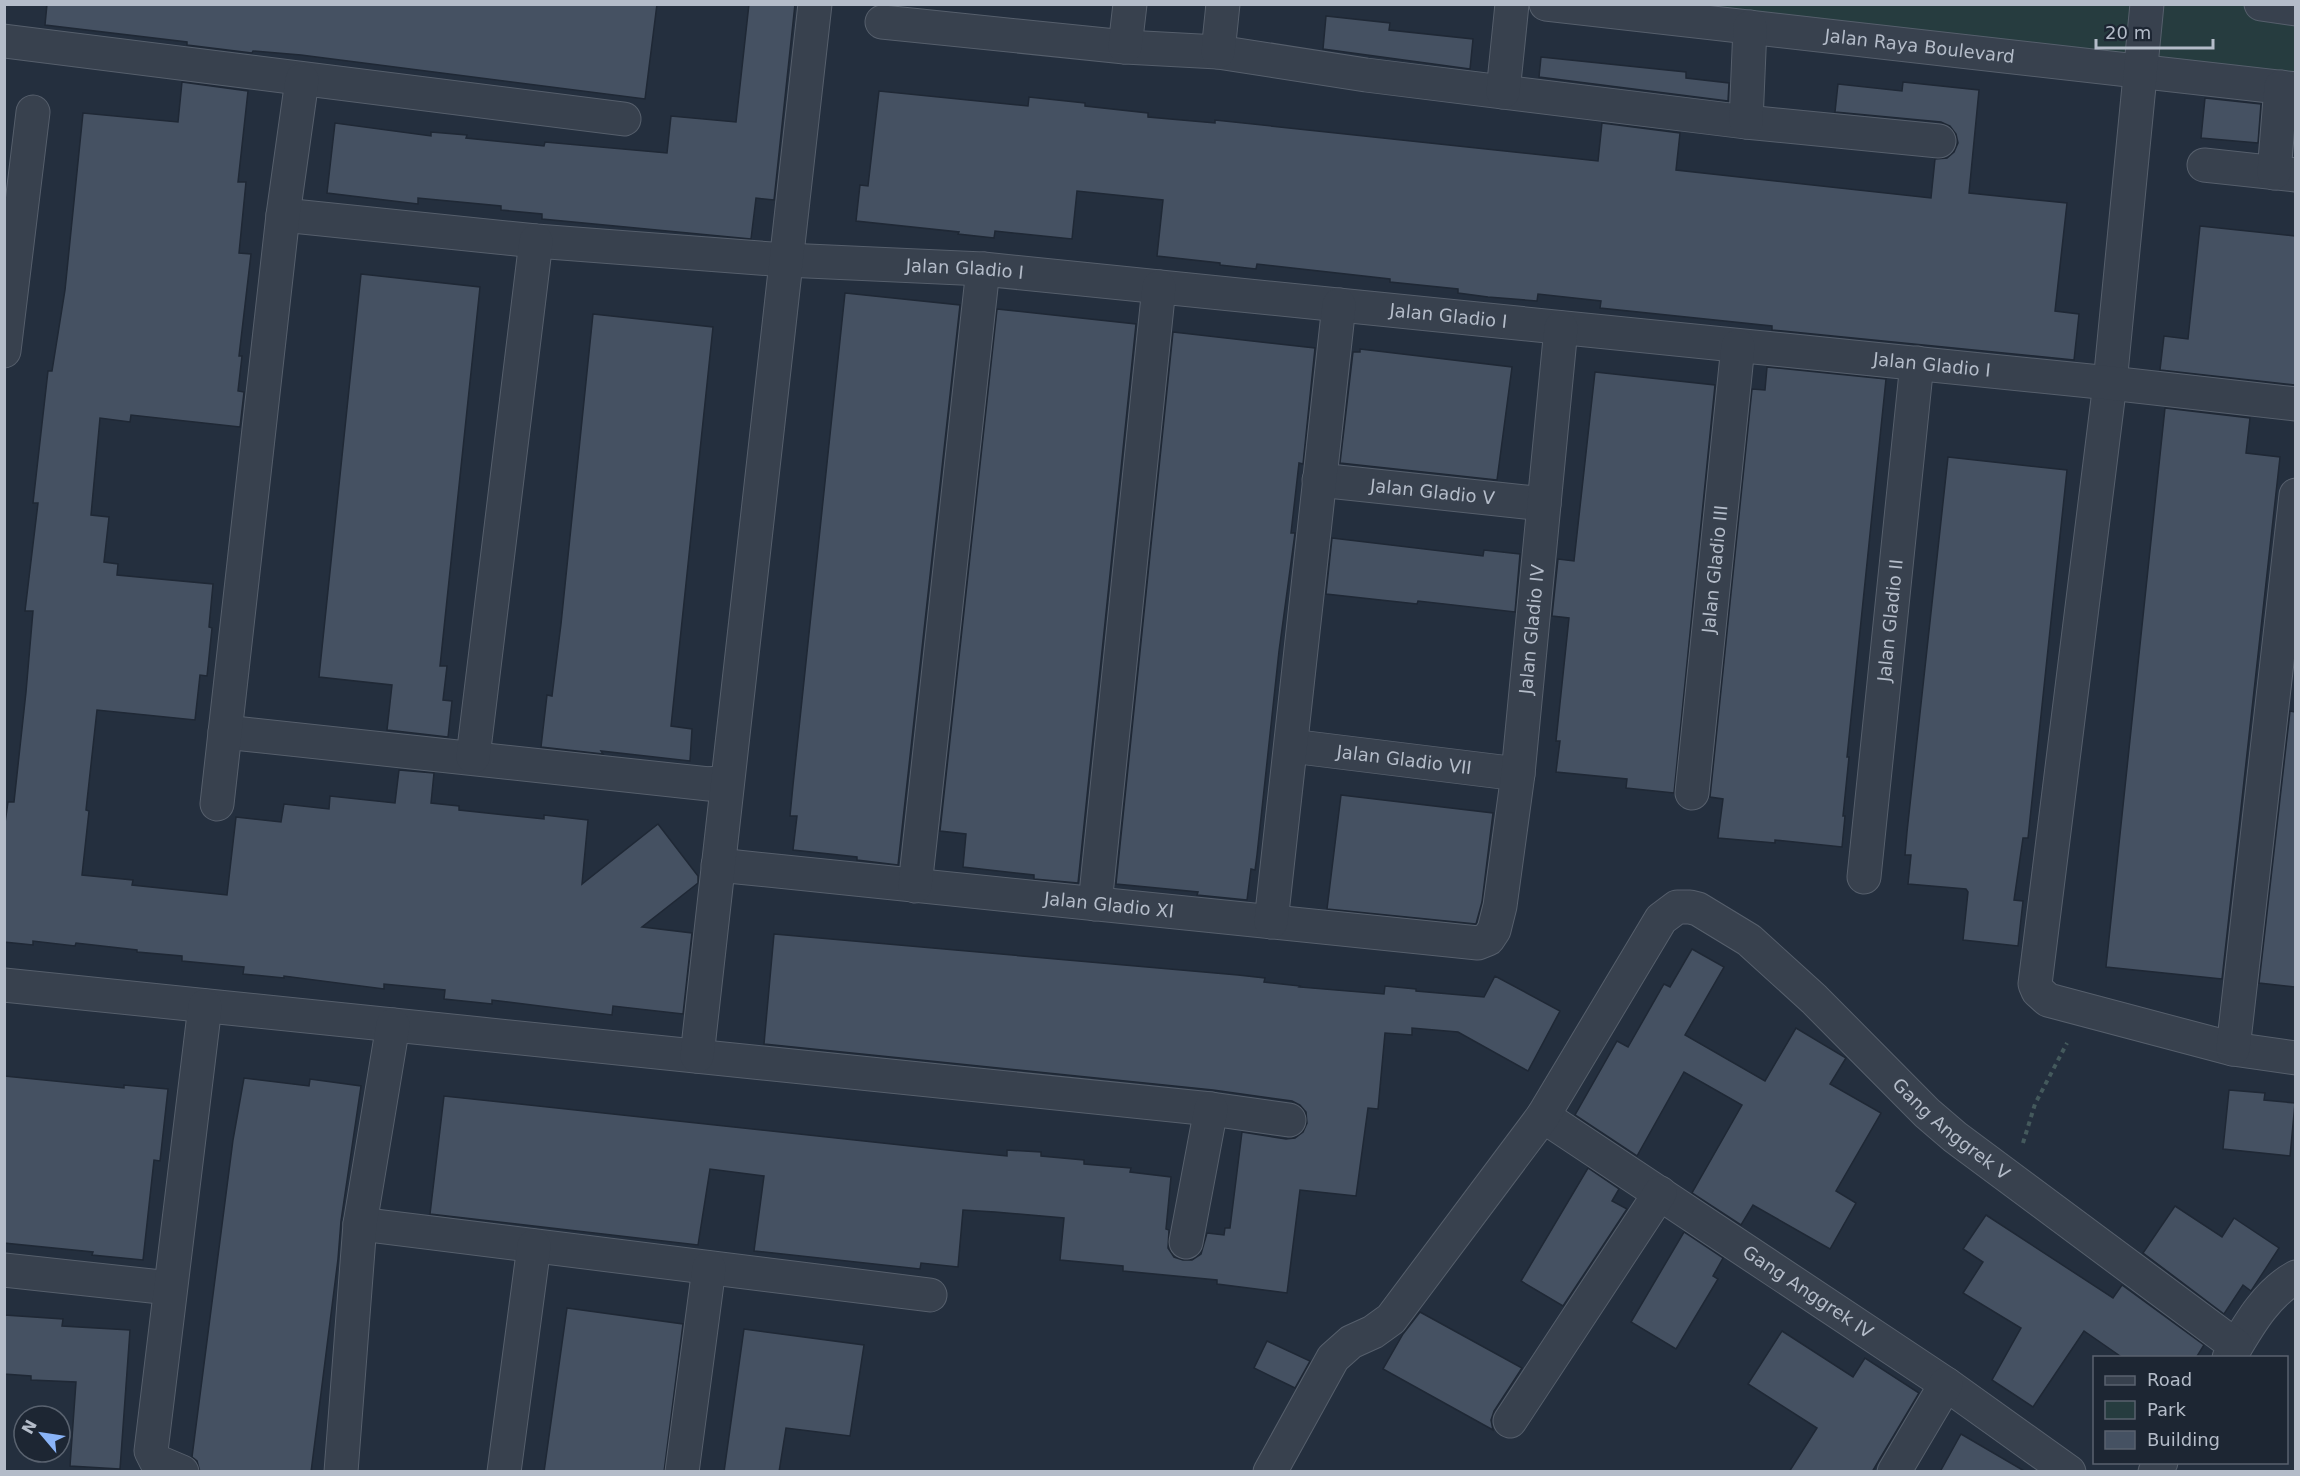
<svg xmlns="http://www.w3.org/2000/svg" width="2300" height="1476" font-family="'DejaVu Sans',sans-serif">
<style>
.green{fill:#263c3f}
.building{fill:#455162;stroke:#1f2835;stroke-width:1.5}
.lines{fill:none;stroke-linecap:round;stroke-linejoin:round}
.minor-casing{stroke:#565f6c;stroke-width:35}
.path{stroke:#44595c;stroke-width:4;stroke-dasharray:4.5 4.5;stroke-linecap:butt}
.minor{stroke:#38414e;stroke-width:33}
.labels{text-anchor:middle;stroke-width:4.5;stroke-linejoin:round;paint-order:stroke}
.street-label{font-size:18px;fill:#b4bcc9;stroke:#1d2633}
</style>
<rect width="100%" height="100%" fill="#242f3e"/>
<path class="green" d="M1546,5h715l34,4v80z"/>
<g class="building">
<path d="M47,4h610l-12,95 -344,-44 -48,-4 -1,2 -65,-8v-3l-142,-17z"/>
<path d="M749,4h46l-21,196 -18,-2 -5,41 -209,-20v-5l-41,-4v-4l-83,-8v6l-91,-11 8,-70 96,13v-4l36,3 -1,3 78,8 1,-4 122,11 4,-37 65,6z"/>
<path d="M1326,16l64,7 -1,7 84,9 -3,30 -147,-20z"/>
<path d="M1541,57l145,15v6l43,5 -1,18 -189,-24z"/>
<path d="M182,82l66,9 -10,91h8l-7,71 12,1 -12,102h3l-4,35 6,1 -4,35 -109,-12 -1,7 -30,-4 -9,97 18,2 -5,45 14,2 -1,11 96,9 -4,43 3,1 -5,48 -7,-1 -5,45 -98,-10 -11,100 3,1 -7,64 51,5 -1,5 95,10 9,-78 45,5 3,-18 45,5 1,-13 65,7 4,-33 35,3 -3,30 28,3v4l85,9v-4l44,5 -6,64 76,-60 40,52v7l-56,44 50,6 -9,81 -70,-8 -1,9 -120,-15v4l-48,-5 1,-9 -61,-6v5l-100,-13v2l-41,-4 1,-7 -62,-6v-5l-45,-4v-2l-61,-7 -1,3 -42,-5v4l-29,-3v-112l4,-28h6l12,-110 7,-81h-8l13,-108h-5l15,-132h4l13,-81 18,-177 95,9z"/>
<path d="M1903,82l76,8 -10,103 98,10 -12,108 24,3 -5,46 -302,-30v-4l-172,-18 1,-7 -63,-7 -1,7 -49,-4 -30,-4v-4l-68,-7v-3l-133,-15 -1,5 -36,-4v-2l-63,-7 6,-56 -86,-9 -5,48 -77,-8 -1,7 -36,-4 1,-2 -103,-11 4,-36 8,1 11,-95 149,15 1,-9 56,6v3l63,7v4l67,6v-3l383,41 4,-38 78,10 -4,37 255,28 4,-39 12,-1 7,-6 4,-9 -2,-9 -6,-8 -9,-4 -106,-10 3,-28 64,7z"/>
<path d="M2205,98l56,6 -3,39 -57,-5z"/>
<path d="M2200,226l95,10v149l-135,-15 4,-34 24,3z"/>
<path d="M361,274l119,13 -40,379h7l-4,34 9,1 -4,36 -61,-7 5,-45 -73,-8z"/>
<path d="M845,293l115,12 -62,560 -41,-5v-3l-64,-7 4,-34h-7l3,-31z"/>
<path d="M997,309l139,15 -58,559 -44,-4v-4l-71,-8 3,-33 -26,-3z"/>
<path d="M593,314l120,13 -42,399 21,3 -2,32 -89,-10 2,3 -62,-7 6,-52 5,1 9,-72z"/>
<path d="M1173,332l142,16 -12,116 -4,-1 -8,70h4l-16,118 -22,204 -2,15 -4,-1 -4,31 -50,-5 1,-3 -82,-8z"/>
<path d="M1360,349l152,18 -15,113 -157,-17 13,-111h7z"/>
<path d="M1767,367l119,12 -39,378h2l-6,59h2l-3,31 -67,-7v3l-57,-5 5,-39 -13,-2 42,-408 13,1z"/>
<path d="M1595,372l120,13 -41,408 -48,-5 1,-9 -71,-7 4,-31h-4l13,-123 -17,-2 6,-57 16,2z"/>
<path d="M2165,408l85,10 -4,35 34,4 -58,522 -116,-12z"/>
<path d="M1948,457l119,13 -39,368h-5l-9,62 9,1 -5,45 -55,-6 5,-48 -2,-3 -58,-5 3,-29h-6l2,-23z"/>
<path d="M1332,538l151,18 1,-6 36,4 -5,58 -97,-11 -1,3 -91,-10z"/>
<path d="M2290,711l5,1v275l-36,-4z"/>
<path d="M1341,795l152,18 -11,89 -6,22 -149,-15z"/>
<path d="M774,934l464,41 27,3 -1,4 36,4 -1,1 85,7 1,-8 31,3v2l68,6 11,-21 65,35 -32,60 -70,-39 -46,-4v7l-27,-2 -7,76 -10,-1 -12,88 -56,-6 -13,103 -70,-9v-4l-94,-9v-5l-63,-6 4,-42 -69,-6 -32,-2 -5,57 -37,-4 -1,6 -166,-18 10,-75 -54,-7 -12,76 -268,-31 14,-118 522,56 41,4v-6l34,2v4l43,4v4l47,4 -1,4 41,5 -5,52 3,1 -1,18 6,9 9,3h9l9,-6 6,-21 17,2 1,-7h5l12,-96 44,7 9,-1 8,-6 4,-9 -1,-11 -6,-7 -8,-4 -79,-11 -449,-46z"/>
<path d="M1692,949l32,18 -39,68 80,46 31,-53 50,30 -16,26 51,29 -45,78 20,12 -26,46 -77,-44 -12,20 -49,-32 50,-88 -58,-33 -47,84 -62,-41 42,-74 11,6 36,-63 6,3z"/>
<path d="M4,1076l120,12v-3l44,4 -8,72 -6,-1 -11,100 -51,-5 1,-3 -89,-9z"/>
<path d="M244,1078l65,8 1,-7 51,7 -20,135 -3,38 -27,213h-111l-3,-11 -5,-4 41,-317z"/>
<path d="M2229,1090l36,3 -1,7 31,3 -5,53 -67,-7z"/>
<path d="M1588,1168l31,21 -7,12 15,8 -64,97 -42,-25z"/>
<path d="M2175,1206l47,31 12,-19 45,30 -28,43 -8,-6 -19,29 -81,-61z"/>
<path d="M1986,1215l127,83 9,-13 82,60 -8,13h-73l-39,-27 -51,76 -41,-27 29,-52 -58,-35 20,-31 -20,-13z"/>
<path d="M1684,1232l39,26 -10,18 5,3 -42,70 -45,-27z"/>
<path d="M567,1308l116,16 -19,148h-120z"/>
<path d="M1420,1312l102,56 -28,43 -3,9 2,10 -110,-61 20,-35z"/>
<path d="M4,1315l59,4 -1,7 68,4 -10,139 -50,-3 6,-84 -45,-2v-4l-27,-2z"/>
<path d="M744,1329l120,16 -14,91 -64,-8 -7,44h-55z"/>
<path d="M1782,1331l71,46 12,-19 54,35 -47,79h-83l28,-44 -69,-44z"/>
<path d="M1267,1341l43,20 -15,27 -41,-20z"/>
<path d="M1961,1434l65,38h-86z"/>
</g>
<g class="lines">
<g class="minor-casing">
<g id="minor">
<path id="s1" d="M1546,4l750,85"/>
<path d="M2147,4l-37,379 -75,601 3,7 10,9 185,49 63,9"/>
<path d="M2261,4l35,5"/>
<path d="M882,22l243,25 93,5 148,23 380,47 193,19"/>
<path d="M4,41l620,78"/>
<path d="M1125,47l5,-43"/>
<path d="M1218,52l5,-48"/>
<path d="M1503,92l9,-88"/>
<path d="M1746,122l4,-95"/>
<path d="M2204,165l92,10"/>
<path d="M2274,173l7,-86"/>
<path id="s2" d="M283,215l253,26 250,19 197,9 1127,114 186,21"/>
<path d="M4,351l29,-239"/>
<path id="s3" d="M1319,480l225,24"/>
<path d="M225,732l484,52 18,-2"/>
<path id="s4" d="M1291,746l227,28"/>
<path d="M473,757l63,-516"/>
<path id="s5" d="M1692,793l46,-447"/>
<path d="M217,804l66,-589 19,-135"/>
<path id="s6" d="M718,865l760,78 10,-4 6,-9 6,-24 18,-132 43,-446"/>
<path id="s7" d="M1864,877l53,-514"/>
<path d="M915,886l68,-617"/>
<path d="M1095,904l64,-617"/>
<path d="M1271,922l68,-617"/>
<path d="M4,985l1207,124 78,11"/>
<path d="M2233,1049l63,-554"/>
<path d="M697,1056l118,-1052"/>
<path id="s8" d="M1543,1116l403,268 123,88"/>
<path d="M360,1224l570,71"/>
<path d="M1186,1242l25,-133"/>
<path d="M4,1270l166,18"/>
<path d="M2229,1358c18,-30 36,-64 67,-81"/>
<path d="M1510,1421l150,-228"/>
<path d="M182,1472l-26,-11 -5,-10 54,-445"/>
<path d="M341,1472l19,-248 33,-199"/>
<path d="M504,1472l30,-226"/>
<path d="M682,1472l27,-204"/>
<path id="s9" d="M1270,1472l63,-114 18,-16 22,-10 18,-13 152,-203 118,-197 16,-12h13l8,2 51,31 65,59 113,114 28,24 281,209"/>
<path d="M1894,1472l52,-88"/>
<path d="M2155,1472l6,-10"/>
</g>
</g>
<path class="path" d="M2023,1143l12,-39 32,-61"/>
<use href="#minor" class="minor"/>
</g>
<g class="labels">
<g class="street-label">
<text dy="6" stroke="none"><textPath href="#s1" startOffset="376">Jalan Raya Boulevard</textPath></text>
<text dy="6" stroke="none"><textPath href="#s2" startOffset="684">Jalan Gladio I</textPath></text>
<text dy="6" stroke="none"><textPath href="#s2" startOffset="1170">Jalan Gladio I</textPath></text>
<text dy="6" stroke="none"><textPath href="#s2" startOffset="1656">Jalan Gladio I</textPath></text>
<text dy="6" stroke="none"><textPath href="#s3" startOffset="114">Jalan Gladio V</textPath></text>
<text dy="6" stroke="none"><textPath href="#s5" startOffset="225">Jalan Gladio III</textPath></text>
<text dy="6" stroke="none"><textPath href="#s7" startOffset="258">Jalan Gladio II</textPath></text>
<text dy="6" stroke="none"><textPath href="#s6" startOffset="1089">Jalan Gladio IV</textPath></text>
<text dy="6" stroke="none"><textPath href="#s4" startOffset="114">Jalan Gladio VII</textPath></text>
<text dy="6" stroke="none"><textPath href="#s6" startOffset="393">Jalan Gladio XI</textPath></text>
<text dy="6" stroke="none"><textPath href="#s9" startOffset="1062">Gang Anggrek V</textPath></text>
<text dy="6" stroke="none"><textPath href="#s8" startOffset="318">Gang Anggrek IV</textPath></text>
</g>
</g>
<rect width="2300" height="1476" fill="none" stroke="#b4bcc9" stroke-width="12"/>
<rect x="2093" y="1356" width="195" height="108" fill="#1d2633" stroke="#59626f" stroke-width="1.5"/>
<rect x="2105" y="1376" width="30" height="9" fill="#38414e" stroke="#59626f" stroke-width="1.5"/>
<text x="2147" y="1386" font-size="18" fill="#b4bcc9">Road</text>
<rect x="2105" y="1401" width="30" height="18" fill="#263c3f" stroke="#59626f" stroke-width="1.5"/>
<text x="2147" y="1416" font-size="18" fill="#b4bcc9">Park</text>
<rect x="2105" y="1431" width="30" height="18" fill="#455162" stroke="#59626f" stroke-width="1.5"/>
<text x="2147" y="1446" font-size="18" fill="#b4bcc9">Building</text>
<g transform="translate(42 1434) rotate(299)"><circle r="28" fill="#1d2633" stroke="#59626f" stroke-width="1.5"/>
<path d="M0-4.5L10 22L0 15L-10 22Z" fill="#8ab4f8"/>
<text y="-9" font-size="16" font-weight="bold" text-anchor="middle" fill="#b4bcc9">N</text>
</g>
<path d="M2096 39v9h117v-9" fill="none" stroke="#b4bcc9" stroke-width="3"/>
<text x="2105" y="39" font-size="18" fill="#b4bcc9" stroke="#1d2633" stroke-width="4.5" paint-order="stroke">20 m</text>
</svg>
